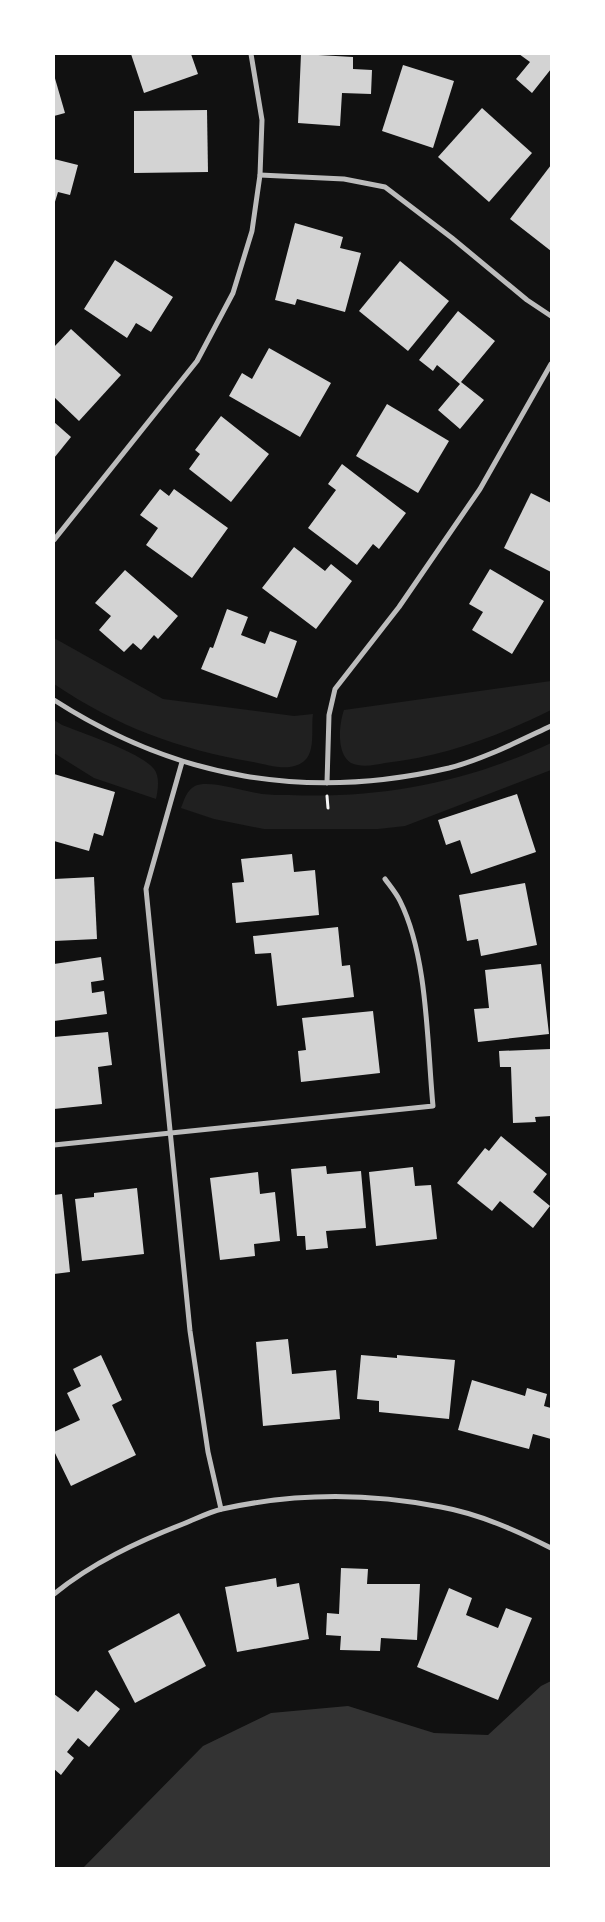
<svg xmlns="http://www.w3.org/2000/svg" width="605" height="1922" font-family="Helvetica,sans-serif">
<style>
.green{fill:#202020}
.water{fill:#333}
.building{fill:#d3d3d3}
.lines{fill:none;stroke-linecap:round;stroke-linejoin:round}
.path{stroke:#f5f5f5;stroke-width:3}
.minor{stroke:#bcbcbc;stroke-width:5}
</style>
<rect width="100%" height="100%" fill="#111"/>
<g class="green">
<path d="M54,638l109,61 131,17 19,-2c-2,13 2,33 -6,44 -13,16 -37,7 -54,4 -75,-13 -135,-35 -199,-78z"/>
<path d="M551,681v29c-53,26 -107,47 -166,53 -11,2 -23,5 -34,0 -15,-9 -12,-39 -7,-53z"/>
<path d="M54,720l8,5c22,9 78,27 92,44 6,7 4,21 2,30l-62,-21 -40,-25z"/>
<path d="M551,743v27l-146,56 -27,3h-114l-50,-10 -33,-11c3,-8 6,-18 14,-22 14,-7 51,6 67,8 9,1 18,1 27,1 91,4 179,-13 262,-52z"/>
</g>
<path class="water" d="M551,1681v187h-468l120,-122 68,-33 77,-7 86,27 54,2 53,-49z"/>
<g class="building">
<path d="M131,54h60l7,20 -54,19z"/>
<path d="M301,54l52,3v12l19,1 -1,24 -29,-1 -2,33 -42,-3z"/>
<path d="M519,54h32v15l-19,24 -16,-14 14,-17z"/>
<path d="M403,65l51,16 -21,67 -51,-17z"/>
<path d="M54,75l11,38 -11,3z"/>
<path d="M482,108l50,45 -43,49 -51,-45z"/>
<path d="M207,110l1,62 -74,1v-62z"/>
<path d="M54,159l24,6 -8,30 -12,-3 -4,13z"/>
<path d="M551,165v86l-41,-32z"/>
<path d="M295,223l48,14 -3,11 21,5 -16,59 -48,-13 -2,6 -20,-5z"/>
<path d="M115,260l58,37 -22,35 -15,-9 -9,15 -43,-29z"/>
<path d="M400,261l49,40 -41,50 -49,-40z"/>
<path d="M458,311l37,30 -34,41 23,18 -24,29 -22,-19 22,-26 -23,-19 -4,6 -14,-11z"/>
<path d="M71,329l50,46 -42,46 -25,-24v-50z"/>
<path d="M269,348l62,35 -31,54 -71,-41 13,-23 10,6z"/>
<path d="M387,404l62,37 -31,52 -62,-37z"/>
<path d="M221,416l48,38 -38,48 -42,-33 11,-15 -5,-4z"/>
<path d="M54,422l17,15 -17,21z"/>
<path d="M342,464l64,49 -27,36 -6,-5 -16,21 -49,-37 28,-38 -8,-6z"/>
<path d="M160,489l9,7 5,-7 54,39 -36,50 -46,-33 12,-17 -18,-13z"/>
<path d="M531,493l20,10v69l-47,-24z"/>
<path d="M294,547l31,24 6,-7 21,17 -36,48 -54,-41z"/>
<path d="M490,569l54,32 -32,53 -40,-24 11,-18 -14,-8z"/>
<path d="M125,570l53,46 -20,23 -4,-4 -13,15 -8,-7 -9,9 -25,-22 12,-14 -16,-13z"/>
<path d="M227,609l21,8 -7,18 24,9 5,-13 27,10 -20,57 -76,-29 9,-22 3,1z"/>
<path d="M54,774l61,18 -12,44 -9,-3 -5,18 -35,-10z"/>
<path d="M517,794l19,58 -65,22 -11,-34 -14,5 -8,-25z"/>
<path d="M292,854l2,18 21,-2 4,45 -83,8 -4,-40 12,-1 -3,-23z"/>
<path d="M94,877l3,62 -43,2v-62z"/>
<path d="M525,883l12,62 -56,11 -3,-17 -11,2 -8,-46z"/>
<path d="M338,927l4,39 8,-1 4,32 -77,9 -6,-53 -16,1 -2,-18z"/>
<path d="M101,957l3,23 -13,2 1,11 12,-2 3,23 -53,7v-57z"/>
<path d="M541,964l8,70 -71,8 -4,-33 15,-1 -4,-38z"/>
<path d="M373,1011l7,62 -79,9 -3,-31 8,-1 -4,-32z"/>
<path d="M108,1032l4,33 -14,2 4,37 -48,5v-72z"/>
<path d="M551,1049v67l-16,1 1,5 -23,1 -2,-56h-11l-1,-16z"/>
<path d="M501,1136l46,38 -14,18 17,14 -17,22 -33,-27 -8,10 -35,-28 28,-35 4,3z"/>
<path d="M326,1166l1,8 34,-3 5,57 -40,3 2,17 -22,2 -1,-14h-8l-6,-67z"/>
<path d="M413,1167l2,19 16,-1 6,54 -61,7 -7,-74z"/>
<path d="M258,1172l2,22 15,-2 5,49 -26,3 1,12 -35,4 -10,-82z"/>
<path d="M137,1188l7,66 -62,7 -7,-62 19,-2v-4z"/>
<path d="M62,1194l8,78 -16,2v-79z"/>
<path d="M288,1339l4,35 44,-4 4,49 -77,7 -7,-84z"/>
<path d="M101,1355l21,45 -10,5 24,50 -65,31 -17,-35v-19l26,-12 -13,-27 14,-7 -8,-17z"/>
<path d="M361,1355l36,3v-3l58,5 -6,59 -70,-7v-11l-22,-2z"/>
<path d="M472,1380l53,16 2,-8 20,6 -3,12 7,2v31l-18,-5 -4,15 -71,-19z"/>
<path d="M341,1568l27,1 -1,15h53l-3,56 -36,-2 -1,13 -40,-1 1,-14 -15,-1 1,-22 12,1z"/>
<path d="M276,1578l1,9 22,-4 10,56 -72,13 -12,-65z"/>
<path d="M449,1588l23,10 -6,17 32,13 8,-20 26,10 -34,82 -81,-33z"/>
<path d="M179,1613l27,53 -71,37 -27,-52z"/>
<path d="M96,1690l24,19 -31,38 -11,-9 -11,14 7,6 -13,17 -7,-6v-75l24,18z"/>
</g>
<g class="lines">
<path class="path" d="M327,796l1,12"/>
<g class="minor">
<path d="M260,175l84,4 41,8 67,51 75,62 24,16"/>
<path d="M54,540l143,-179 36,-68 19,-62 8,-56 2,-55 -11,-66"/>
<path d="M54,700c123,79 253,101 395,68 35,-9 70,-27 102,-42"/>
<path d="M182,762l-36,127 44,442 18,121 13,57"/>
<path d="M327,783l2,-68 6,-26 64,-82 81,-118 71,-125"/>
<path d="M54,1145l379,-39c-6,-62 -5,-149 -33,-205 -4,-8 -10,-15 -15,-22"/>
<path d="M54,1594c38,-31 83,-52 129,-70 13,-5 26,-12 39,-15 72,-16 148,-16 219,-2 39,7 76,24 110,41"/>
</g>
</g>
<rect width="605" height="1922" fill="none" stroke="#ffffff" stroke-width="110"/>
</svg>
